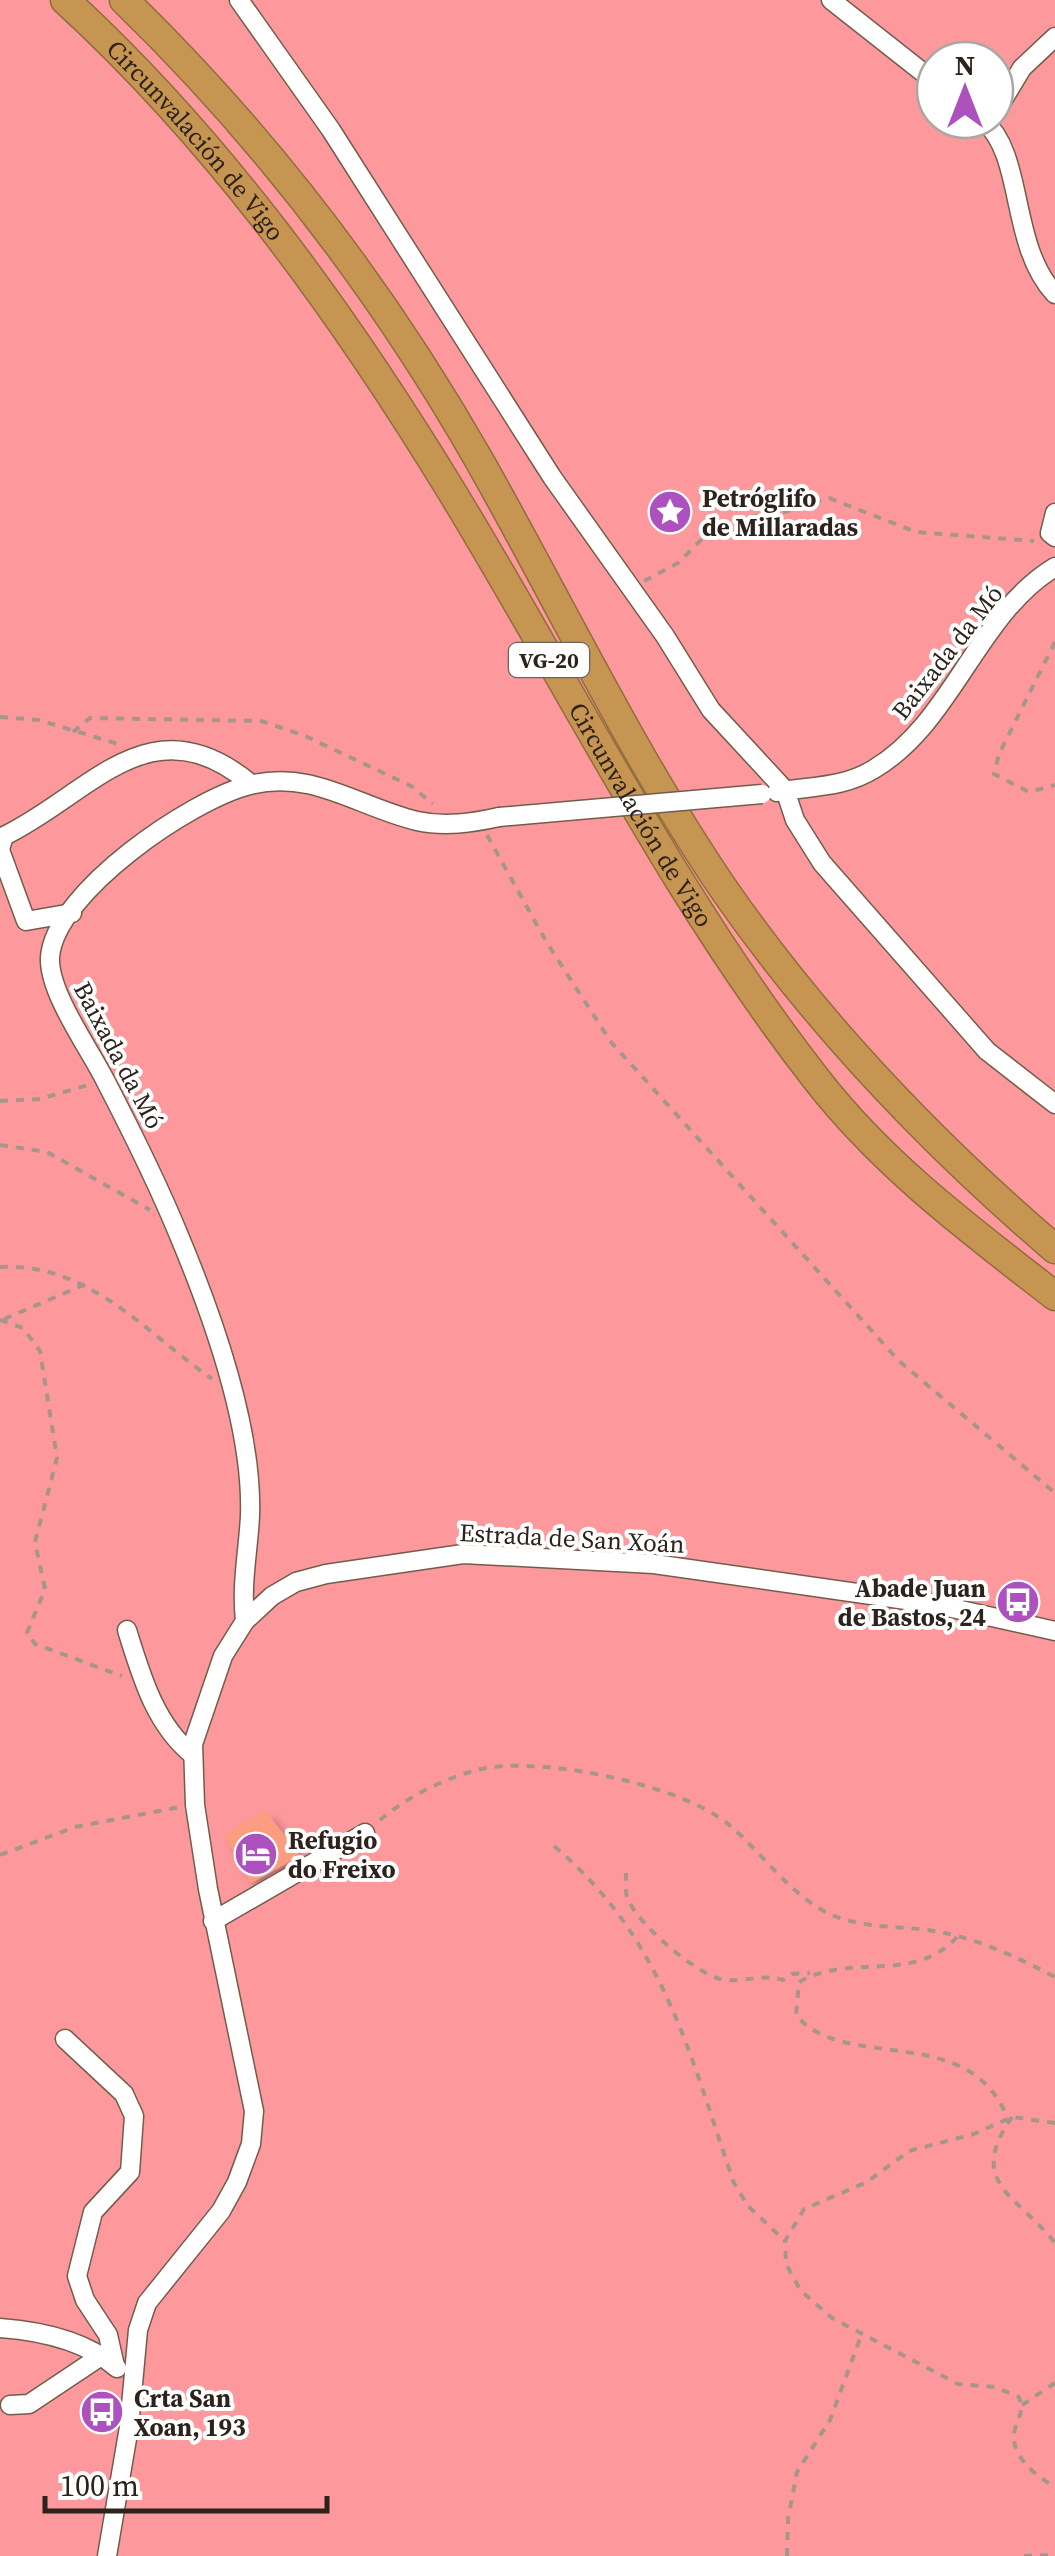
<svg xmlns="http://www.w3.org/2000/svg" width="1055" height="2556" font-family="'Source Serif 4',serif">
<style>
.forest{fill:#fd999d;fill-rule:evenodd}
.building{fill:#fc9d82;filter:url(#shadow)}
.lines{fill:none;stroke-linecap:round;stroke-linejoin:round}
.minor-casing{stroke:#745c4c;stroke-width:21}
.highway-casing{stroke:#906d3e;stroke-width:31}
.path{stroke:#a7958b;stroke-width:4;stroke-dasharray:8 8;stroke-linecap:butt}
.minor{stroke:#fff;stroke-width:18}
.highway{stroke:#c59551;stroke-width:28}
.minor-bridge-casing{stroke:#745c4c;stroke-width:21;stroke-linecap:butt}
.minor-bridge{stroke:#fff;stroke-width:18}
.labels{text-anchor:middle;stroke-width:8;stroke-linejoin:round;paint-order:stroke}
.shield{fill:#fff;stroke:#6c6460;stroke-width:2.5}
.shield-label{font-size:22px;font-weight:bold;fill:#2d221c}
.street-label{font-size:25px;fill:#2d221c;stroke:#fff}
.poi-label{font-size:25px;font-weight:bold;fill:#2d221c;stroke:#fff;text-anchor:start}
</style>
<defs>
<filter id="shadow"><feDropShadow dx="8" dy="8" stdDeviation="5" flood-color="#0004"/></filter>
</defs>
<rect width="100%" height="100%" fill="#fee7d9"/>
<path class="forest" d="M0,0h1055v2556h-1055zM935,60h60v60h-60z"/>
<path class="building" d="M265,1810l35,46 -49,27 -27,-48z"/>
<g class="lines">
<g class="minor-casing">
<g id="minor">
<path d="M239,0l92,130 221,347 113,159 46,74 74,80 10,30 27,43 165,188 68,53"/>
<path d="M831,0l104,82"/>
<path d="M995,113l27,-45 33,-31"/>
<path d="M983,120c42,35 26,125 72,174"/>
<path d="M1055,513l-5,20 5,4"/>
<path d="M777,792c33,-6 67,-4 97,-23 79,-47 103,-155 181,-202"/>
<path d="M0,849l4,-13c87,-42 146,-136 247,-52"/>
<path d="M0,850l26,71 46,-8"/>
<path d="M245,1621c-4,-37 3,-68 5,-105 3,-86 -37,-199 -70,-278 -22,-54 -48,-106 -75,-158 -16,-32 -57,-88 -55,-123 5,-65 142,-158 200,-172 62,-16 108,22 167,36 28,6 55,2 82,-4"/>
<path d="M127,1630c14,45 28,95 66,125"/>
<path d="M213,1921l152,-88"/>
<path d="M65,2039l59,55 10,22 -4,56 -37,40 -16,64 8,24 23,35 7,31"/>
<path d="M0,2328c41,3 85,12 117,40"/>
<path d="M10,2405l19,-1 72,-48"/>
<path d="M107,2556l22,-129 9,-97 9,-27 74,-92 16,-29 14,-38 3,-33 -46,-222 -13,-84 -2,-61 30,-88 22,-35 27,-25 24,-14 30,-8 137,-20 191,10 280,40 121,27"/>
</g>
</g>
<g class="highway-casing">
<g id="highway">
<path id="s1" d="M65,0c154,141 279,315 387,492 120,197 222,405 365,588 67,86 153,150 238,216"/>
<path d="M124,0c139,135 259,292 355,460 81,143 153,295 246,431 94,135 205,251 330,358"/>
</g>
</g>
<g class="path">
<path d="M644,581l34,-18 31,-31 29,-14 40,-4 51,-16 87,34 118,9"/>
<path d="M1055,642l-56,112 -5,20 35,18 26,-7"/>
<path d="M0,717l39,3 79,24"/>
<path d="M73,732l17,-14 171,3 42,14 108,51 22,18"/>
<path d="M487,835l60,108 64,99 288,319 156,132"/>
<path d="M0,1101l40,-2 48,-14"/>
<path d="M0,1145l47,7 103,58"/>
<path d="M0,1267c88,-5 145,65 212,112"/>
<path d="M4,1319l82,-35"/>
<path d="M0,1320l23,8 17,23 17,107 -22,84 10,47 -18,44 8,11 87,32"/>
<path d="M380,1820c26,-22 59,-39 93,-49 60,-18 207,13 255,53 35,29 66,77 109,93 30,11 60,9 90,13 46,6 88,26 128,47"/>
<path d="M554,1846c110,93 135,207 180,337l14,23 37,35"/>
<path d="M0,1855l75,-28 105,-20"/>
<path d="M626,1873c0,7 -1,17 1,24 10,27 66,74 93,82 20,5 41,-6 63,1l9,-6 18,-1"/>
<path d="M957,1937c-44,48 -106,15 -158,45l-3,33c47,58 173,6 211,102"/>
<path d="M1012,2117c-47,67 7,79 43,126"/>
<path d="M1055,2123l-43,-6 -38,17 -65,17 -42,31 -63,27 -19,32 1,23 15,27 31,27 126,66 37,3 24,10c5,14 0,19 -4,32 -7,26 21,47 40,58"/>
<path d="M1022,2405l33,-22"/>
<path d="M787,2556l1,-37 9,-47 33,-52 31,-84"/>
<path d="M1024,2556l31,-1"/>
</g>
<use href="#minor" class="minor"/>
<use href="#highway" class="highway"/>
<g class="minor-bridge-casing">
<path id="minor-bridge" d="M499,817l263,-23"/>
</g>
<use href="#minor-bridge" class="minor-bridge"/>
</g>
<defs>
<g id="sight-disc" transform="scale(2.25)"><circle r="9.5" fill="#ac51bd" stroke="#fff"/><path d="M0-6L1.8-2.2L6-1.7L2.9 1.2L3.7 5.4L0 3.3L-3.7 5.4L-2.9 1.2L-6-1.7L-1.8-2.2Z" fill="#fff"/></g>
<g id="bus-disc" transform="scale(2.25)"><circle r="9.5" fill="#ac51bd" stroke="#fff"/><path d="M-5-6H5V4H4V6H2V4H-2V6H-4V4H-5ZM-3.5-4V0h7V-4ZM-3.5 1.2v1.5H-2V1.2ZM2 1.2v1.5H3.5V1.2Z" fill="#fff"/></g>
<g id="hotel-disc" transform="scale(2.25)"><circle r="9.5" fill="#ac51bd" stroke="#fff"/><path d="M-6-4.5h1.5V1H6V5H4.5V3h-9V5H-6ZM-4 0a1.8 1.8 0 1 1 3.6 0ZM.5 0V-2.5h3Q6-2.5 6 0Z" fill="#fff"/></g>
</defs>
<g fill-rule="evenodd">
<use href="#sight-disc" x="670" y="512"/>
<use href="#bus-disc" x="1018" y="1602"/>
<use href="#hotel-disc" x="256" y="1854"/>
<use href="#bus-disc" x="102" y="2412"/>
</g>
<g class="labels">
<rect class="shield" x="509" y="643" width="80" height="34" rx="8"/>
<g class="shield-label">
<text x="549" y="668">VG-20</text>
</g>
<g class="street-label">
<text dy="9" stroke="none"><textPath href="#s1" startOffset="192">Circunvalación de Vigo</textPath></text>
<text transform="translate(947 652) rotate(-52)" y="9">Baixada da Mó</text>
<text dy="9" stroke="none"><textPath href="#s1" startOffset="1002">Circunvalación de Vigo</textPath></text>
<text transform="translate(119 1055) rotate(62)" y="9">Baixada da Mó</text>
<text transform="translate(572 1538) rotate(3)" y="9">Estrada de San Xoán</text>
</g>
<g class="poi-label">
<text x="702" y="507">Petróglifo<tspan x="702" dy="29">de Millaradas</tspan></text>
<text x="986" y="1597" text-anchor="end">Abade Juan<tspan x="986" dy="29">de Bastos, 24</tspan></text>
<text x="288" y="1849">Refugio<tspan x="288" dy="29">do Freixo</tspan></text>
<text x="134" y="2407">Crta San<tspan x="134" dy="29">Xoan, 193</tspan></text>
</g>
</g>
<g transform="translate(965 90)"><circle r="48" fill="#ffffff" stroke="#aba7a4" stroke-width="2.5"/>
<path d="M0-8L18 38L0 25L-18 38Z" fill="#ac51bd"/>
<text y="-15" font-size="28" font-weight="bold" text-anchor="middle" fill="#2d221c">N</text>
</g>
<path d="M45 2496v15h282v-15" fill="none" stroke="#2d221c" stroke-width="5"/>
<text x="60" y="2496" font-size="30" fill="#2d221c" stroke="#ffffff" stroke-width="8" paint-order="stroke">100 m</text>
</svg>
